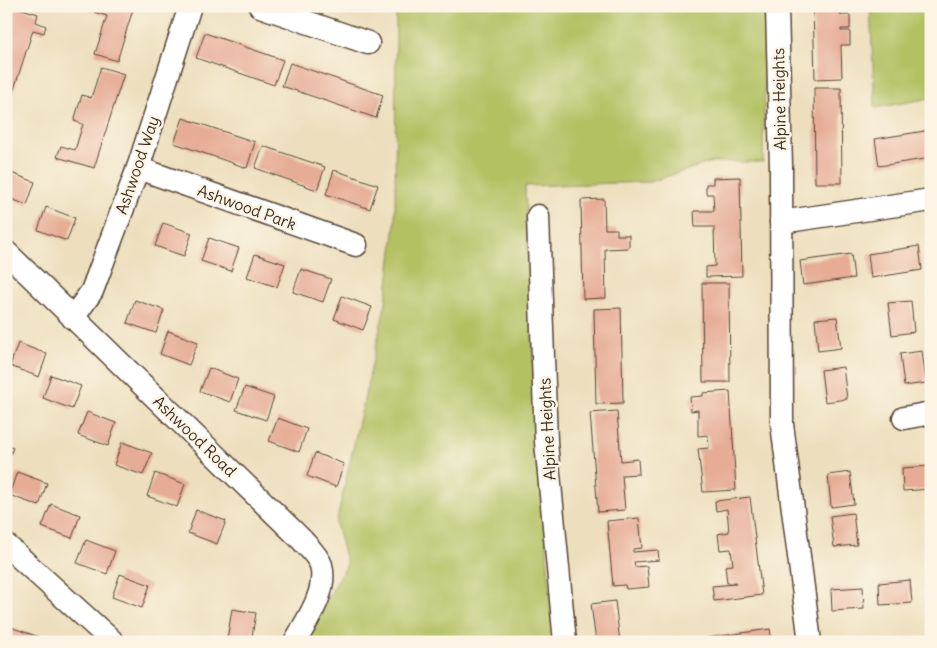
<svg xmlns="http://www.w3.org/2000/svg" width="937" height="648" font-family="Delius,sans-serif">
<style>
.green{fill:#b3c163;stroke:#777640}
.building{fill:#e6ac95}
.lines{fill:none;stroke-linecap:round;stroke-linejoin:round}
.minor-casing{stroke:#564536;stroke-width:25}
.minor{stroke:#fff;stroke-width:22}
.labels{text-anchor:middle;stroke-width:5;stroke-linejoin:round;paint-order:stroke}
.street-label{font-size:16px;fill:#3b2a1e;stroke:#fcf5e5}
</style>
<rect width="100%" height="100%" fill="#fcf5e5"/>
<filter id="ink" filterUnits="userSpaceOnUse"><feTurbulence type="fractalNoise" baseFrequency=".02" numOctaves="2"/><feDisplacementMap in="SourceGraphic" scale="10" xChannelSelector="R" yChannelSelector="G"/><feConvolveMatrix kernelMatrix="1 2 1 2 8 2 1 2 1" color-interpolation-filters="sRGB"/></filter>
<filter id="wash" filterUnits="userSpaceOnUse"><feTurbulence type="fractalNoise" baseFrequency=".0096" numOctaves="4" result="noise"/><feDisplacementMap in="SourceGraphic" scale="20" xChannelSelector="R" yChannelSelector="G"/><feGaussianBlur stdDeviation="1.12" result="paint"/><feColorMatrix in="noise" values="0 0 0 0 0 0 0 0 0 0 0 0 0 0 0 0 0 1.4 0 .05"/><feComposite in="paint" operator="in"/></filter>
<g filter="url(#wash)">
<rect width="100%" height="100%" fill="#eddfbd"/>
<g class="green">
<path d="M396,6h370l-3,156h-51l-62,20 -125,4 10,212 19,244h-252l45,-77 -11,-41 50,-222 9,-78z"/>
<path d="M870,6h61v92l-56,10z"/>
</g>
<g id="blocks">
<g class="building">
<path d="M12,6l26,8 -2,8 10,4 -2,7 -11,-3 -25,78h-2v-82z"/>
<path d="M96,6h38l-17,55 -22,-7 12,-38 -13,-4z"/>
<path d="M813,6h27l1,9h9v14h-9v2h9v14h-9l1,33 -27,1z"/>
<path d="M205,33l78,27 -9,25 -78,-27z"/>
<path d="M290,63l93,32 -7,23 -94,-32z"/>
<path d="M101,67l23,7 -30,94 -37,-11 4,-11 14,4 8,-26 -9,-3 3,-10 5,-16 9,3z"/>
<path d="M814,88h27l1,95h-27z"/>
<path d="M183,118l72,24 -8,26 -73,-25z"/>
<path d="M931,130v28l-52,8 -4,-27z"/>
<path d="M263,146l62,21 -8,23 -62,-22z"/>
<path d="M334,170l44,15 -8,24 -44,-15z"/>
<path d="M6,171l29,11 -8,23 -21,-8z"/>
<path d="M740,177l2,99 -36,1v-10l9,-1 -1,-39h-19l-1,-16h20l-1,-17h-7v-10h7v-6z"/>
<path d="M604,199l1,30h12v6h12v13l-24,1 1,49 -23,1 -2,-99z"/>
<path d="M46,207l29,11 -8,23 -29,-11z"/>
<path d="M163,223l29,10 -8,23 -29,-10z"/>
<path d="M209,238l30,10 -8,23 -30,-10z"/>
<path d="M919,246l3,24 -51,8 -3,-24z"/>
<path d="M255,254l30,10 -8,23 -30,-10z"/>
<path d="M851,254l3,24 -51,7 -3,-24z"/>
<path d="M301,269l30,10 -8,23 -30,-10z"/>
<path d="M702,283h27l1,99h-27z"/>
<path d="M342,296l30,11 -9,23 -29,-11z"/>
<path d="M135,300l29,10 -8,23 -29,-10z"/>
<path d="M911,301l3,31 -22,3 -4,-32z"/>
<path d="M621,308l2,95 -27,1 -2,-95z"/>
<path d="M837,317l4,31 -23,3 -3,-32z"/>
<path d="M168,331l30,11 -9,23 -29,-11z"/>
<path d="M18,343l29,11 -8,23 -29,-11z"/>
<path d="M922,351l4,32 -22,3 -4,-32z"/>
<path d="M843,367l4,32 -22,3 -4,-32z"/>
<path d="M209,368l29,11 -8,23 -30,-11z"/>
<path d="M51,375l30,11 -9,23 -29,-11z"/>
<path d="M245,387l29,10 -8,23 -30,-10z"/>
<path d="M730,391l6,99 -33,2 -5,-43 11,-1 -1,-13 -10,1v-26l-7,1 -1,-14 13,-1v-3z"/>
<path d="M617,411l4,50 17,-2 1,15 -17,1 3,35 -27,2 -8,-99z"/>
<path d="M87,412l29,11 -8,23 -30,-11z"/>
<path d="M278,418l29,11 -8,23 -30,-11z"/>
<path d="M122,442l30,11 -9,22 -29,-10z"/>
<path d="M6,445l7,3 -7,18z"/>
<path d="M315,453l29,11 -8,23 -29,-11z"/>
<path d="M931,466v23l-28,2 -1,-23z"/>
<path d="M17,472l30,11 -8,23 -30,-11z"/>
<path d="M850,472l4,32 -23,3 -3,-32z"/>
<path d="M155,473l30,11 -8,23 -30,-11z"/>
<path d="M750,497l12,98 -48,6 -2,-15 24,-2 -1,-2 -8,1 -2,-17 8,-1 -2,-16 -11,1 -2,-16 11,-2 -2,-23 -11,2 -1,-10z"/>
<path d="M51,504l29,11 -8,23 -30,-11z"/>
<path d="M196,510l30,11 -9,23 -29,-11z"/>
<path d="M853,513l4,32 -23,2 -4,-31z"/>
<path d="M639,518l3,30 -9,1v3l25,-2 1,10 -25,2 1,5 12,-1 2,21 -23,2 -1,-4 -12,1 -6,-65z"/>
<path d="M86,540l29,11 -8,23 -30,-11z"/>
<path d="M120,574l30,11 -8,23 -30,-11z"/>
<path d="M910,580l2,23 -32,2 -1,-22z"/>
<path d="M863,587l1,22 -32,2 -1,-22z"/>
<path d="M615,601l5,41h-24l-5,-38z"/>
<path d="M232,609l24,4 -5,29 -24,-2z"/>
<path d="M10,627l29,10 -2,5h-31z"/>
<path d="M770,629l2,13h-87v-1z"/>
</g>
</g>
</g>
<g filter="url(#ink)">
<use href="#blocks" fill-opacity="0" stroke="#564536" stroke-width="1"/>
<g class="lines">
<g class="minor-casing">
<g id="minor">
<path d="M260,6l108,37"/>
<path d="M777,6l4,161 1,257 28,218"/>
<path d="M138,168l218,77"/>
<path d="M538,216l8,226 19,200"/>
<path d="M781,222l150,-22"/>
<path d="M6,252l296,288c6,7 16,16 19,25 7,26 -14,55 -26,77"/>
<path d="M73,318l19,-27 46,-123 52,-162"/>
<path d="M904,418l27,-5"/>
<path d="M6,545l105,95"/>
</g>
</g>
<use href="#minor" class="minor"/>
</g>
</g>
<g class="labels">
<g class="street-label">
<text transform="translate(779 99) rotate(-91)" y="6">Alpine Heights</text>
<text transform="translate(137 165) rotate(-71)" y="6">Ashwood Way</text>
<text transform="translate(247 207) rotate(20)" y="6">Ashwood Park</text>
<text transform="translate(547 429) rotate(-93)" y="6">Alpine Heights</text>
<text transform="translate(195 436) rotate(44)" y="6">Ashwood Road</text>
</g>
</g>
<rect width="937" height="648" fill="none" stroke="#fcf5e5" stroke-width="25"/>
</svg>
